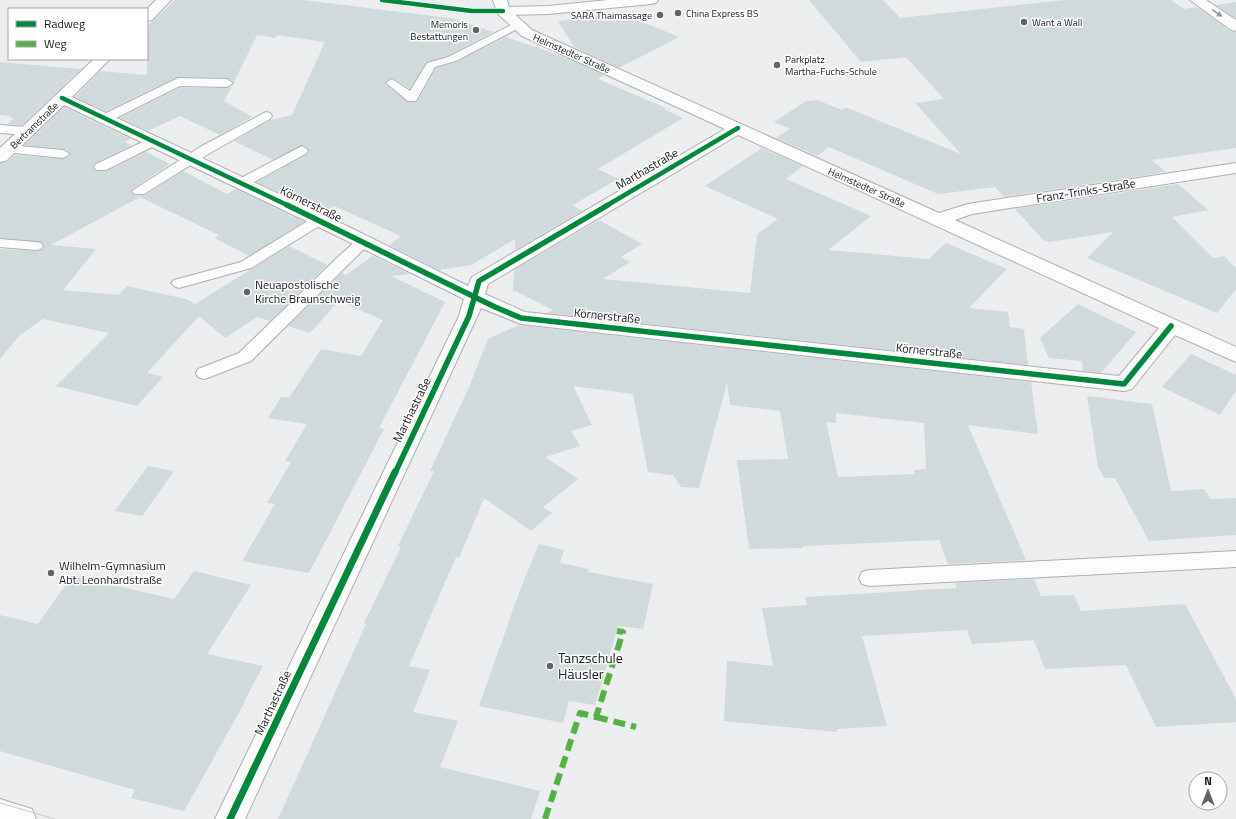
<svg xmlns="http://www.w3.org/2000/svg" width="1236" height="819" font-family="'Titillium Web',sans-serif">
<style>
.building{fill:#d0d9dc;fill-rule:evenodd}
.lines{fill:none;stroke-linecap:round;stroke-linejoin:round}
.lane-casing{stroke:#acadae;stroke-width:2}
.street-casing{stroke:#acadae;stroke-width:2}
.secondary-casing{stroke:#acadae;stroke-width:2}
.lane{fill:#fcfcfd;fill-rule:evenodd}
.street{fill:#fcfcfd;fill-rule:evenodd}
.secondary{fill:#fcfcfd;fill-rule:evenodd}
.tram{stroke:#c8c9ca;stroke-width:1}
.quiet{stroke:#55b145;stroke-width:6;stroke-dasharray:12 6;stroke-linecap:butt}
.cycleway-far2-casing{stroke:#fff;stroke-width:6}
.cycleway-far1-casing{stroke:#fff;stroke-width:8}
.cycleway-casing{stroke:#fff;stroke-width:10}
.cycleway-far2{stroke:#00873e;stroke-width:4.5}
.cycleway-far1{stroke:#00873e;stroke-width:5.5}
.cycleway{stroke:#00873e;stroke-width:7}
.oneway{fill:#959696}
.poi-dot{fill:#626464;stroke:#fff;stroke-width:1.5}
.labels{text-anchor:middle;stroke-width:3;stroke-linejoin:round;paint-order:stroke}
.far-poi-label{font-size:10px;fill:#181919;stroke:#fff;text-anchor:start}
.far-street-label{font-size:10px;fill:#181919;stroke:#fff}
.street-label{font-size:12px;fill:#181919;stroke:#fff}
.poi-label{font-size:12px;fill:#181919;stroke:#fff;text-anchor:start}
.near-poi-label{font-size:14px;fill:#181919;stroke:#fff;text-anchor:start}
</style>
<rect width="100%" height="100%" fill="#eceef0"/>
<g class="building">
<path d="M175,0h128l153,19 37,13 -46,24 -20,6 -17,27 -17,-11 -8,4v2l23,18h9l19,-34 21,-6 49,-25 59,20 39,18 -6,4 68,29 -2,1 19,9 -85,51 20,10 -45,26 9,6 -67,39v-11l-44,26 -32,5 -50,-25 12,-9 -67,-30 -12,7 -65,-31 51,-28 1,-4 -6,-5 -30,15 -39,-19 37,-21 21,-5 33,-73 -48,-7 -2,3 -18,-3 -23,47 -7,-4 -50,-1 -71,34 -31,-14 25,-26 47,4v-48z"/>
<path d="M809,0h74l17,18 164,-18h107l13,9 13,-2 33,24 6,1v116l-84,12 14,12 -162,25 -9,-10 -57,7 -109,-47 -12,9 -41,-18 14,-9 -16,-7 32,-21 11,-1 25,10 3,-3 116,47 -46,-51 29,-4 -38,-42 -45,5z"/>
<path d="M1236,2v16l-20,-13z"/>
<path d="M623,14l56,23 -60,31 -45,-21 -16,-26z"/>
<path d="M0,62l81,7 -59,56 -14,-1 6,-6h-4l1,-2 -11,-1z"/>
<path d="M232,86l-8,15 28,16 -32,18 -40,-19 -32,15 -28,-13 60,-30h47z"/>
<path d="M64,107l67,32 -6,3 7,3 -37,18 -2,3 2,5h12l39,-19 24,12 -39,26 3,6 11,-1 38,-24 44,23 9,-5 68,33 -55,34 -34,-18 4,-3 -79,-38 -89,48 45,4 -33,41 55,5 9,-9 59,13 9,5 94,-58 38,19 -57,56 -13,-4 -32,21 -26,-22 -52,57 16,4 -26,29 -81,-20 53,-53 -66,-14 -23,16 -20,24v-110l36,2 5,-1 3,-3 -3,-5 -41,-4v-75l7,-1 8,-7 48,4 8,-4v-2l-8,-4 -38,-4z"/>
<path d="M762,148l41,18 -17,13 85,37 -43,34 101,9 17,-16 61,26 -38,39 39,4 2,15 14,2 4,36 -481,-52 6,-3 -40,-20 1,-20 85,-50 43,24 -21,13 9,5 -27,17 147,14 7,-59 21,-15 -73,-33z"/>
<path d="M1178,184l30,26 -36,7 41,41 11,-2 12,12v21l-19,24 -130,-55 26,-26 -64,10 -6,-2 -28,-31z"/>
<path d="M373,256l37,18 -19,2 54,26 -66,126 5,1 -75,144 -67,-12 33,-57 -8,-1 24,-41 -6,-1 22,-37 -39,-6 13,-21 8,1 32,-49 40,7 22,-36 -44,-19 -29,32 -22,-7 54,-53 4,2z"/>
<path d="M1078,304l58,28 -35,41 -18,-2 -1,-10 -33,-3 -9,-20z"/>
<path d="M519,325l512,57 7,52 -70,-9 58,135 -78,4 -9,-24 -136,6v2l-54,1 -12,-89 51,-1 -8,-48 -50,-6 -3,-22 -28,105 -18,-1 -8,-12 -25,-3 -15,-78 -60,-8 19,39 -21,6 9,15 -35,11 33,22 -35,28 9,6 -21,18 -47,-33 -25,60 -3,-1 -47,109 21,4 -17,42 45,9 -18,46 100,24 -9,28h-253l88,-195 -2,-1 37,-76 -3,-1 36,-75h-4l39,-84 19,-48zM836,413l88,10 2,46 -12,1 1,4 -77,3 -12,-55 10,1z"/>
<path d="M1191,354l45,21v16l-16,24 -58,-28z"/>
<path d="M1087,396l65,8 19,87 33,-2 7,10 25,-1v37l-87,6 -34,-63h-11l-6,-12z"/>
<path d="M148,466l26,5 -32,45 -27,-5z"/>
<path d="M539,544l25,6 -4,13 29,6 -1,3 65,12 -10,45 -25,-3 -23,79 -26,-4 -6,22 -84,-17 41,-116z"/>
<path d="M194,571l57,14 -44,69 56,12 -19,36h1l-61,109 -53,-13 4,-8 -135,-39v-136l38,9 34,-48 102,23z"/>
<path d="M1034,579l7,17 33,-1 7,16 104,-7 51,95v23l-80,5 -30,-62 -81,4 -11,-29 -62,4 -5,-14 -105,6 25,90 -50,3v3l-113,-11 3,-60 46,5 -11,-58 45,-3 -2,-8 152,-9 -2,-5z"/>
</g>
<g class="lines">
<g class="lane-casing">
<g id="lane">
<path d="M517,22l6,3 -2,2 -65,34 -21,6 -19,34h-8l-22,-18 6,-4 18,12 17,-28 21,-6z"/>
<path d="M178,78l49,1 6,4 -6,4 -47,-1 -70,35 -4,1 -6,-4 2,-3z"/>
<path d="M266,112l4,1 2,3 -2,3 -60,34 -66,41h-10l-2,-3 68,-44z"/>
<path d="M0,125l27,2 6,4 -6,4 -27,-2z"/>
<path d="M153,137l5,1 1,3 -1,3 -52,26h-10l-2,-3 2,-3z"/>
<path d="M9,145l54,5 7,4 -7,4 -59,-6 -1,-3z"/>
<path d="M302,146l6,4 -1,3 -60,33h-10l-2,-3 2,-3z"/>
<path d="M319,216l5,1 2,3 -2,3 -73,45 -72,20 -5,-2 -3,-3 3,-3 67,-18 73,-45z"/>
<path d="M364,237l5,1 2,3 -2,3 -118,117 -41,16 -6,2 -6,-2 -2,-4 2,-4 41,-16 100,-97 20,-18z"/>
<path d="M0,239l36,3 5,1 2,3 -2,3 -5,1 -36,-3z"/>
<path d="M1236,551v16l-367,19 -7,-2 -3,-6 3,-6 7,-2z"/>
</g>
</g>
<g class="street-casing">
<g id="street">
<path d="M156,0h15l-19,20 -5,1v-12z"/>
<path d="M493,0h14l3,10 22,20 407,183 29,-9 268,-41v10l-264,41 -17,6 281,127v15l-61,-27 -43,54 -8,2 -603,-67 -40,-16 -236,511h-30l244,-503 5,-17 -131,-65 -269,-129 -58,56 -6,1v-14l94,-89h16l-38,38 275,129 121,60 4,-9 253,-148 -203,-93 -24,-22zM738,135l421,193 -40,48 -594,-64 -40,-18 3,-10z"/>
<path d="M1190,0h16l30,20v11l-5,-1z"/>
</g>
</g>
<g class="secondary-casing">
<g id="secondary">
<path d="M608,0h50l-2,3 -5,1 -103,10 -45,1 -5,-1 -2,-3 2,-3 5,-1 45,-1z"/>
<path d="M0,799l32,10 4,10h-36z"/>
</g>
</g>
<use href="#lane" class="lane"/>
<use href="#street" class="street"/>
<use href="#secondary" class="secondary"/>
<path class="tram" d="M0,803l55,16"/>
<g class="quiet">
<path d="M596,717l40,10"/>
<path d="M545,819l35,-106 16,4 27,-85 -6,-1"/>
</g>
<g class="cycleway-far2-casing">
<g id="cycleway-far2">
<path d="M382,0l90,11h31"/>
<path d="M62,98l227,108"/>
<path d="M606,206l132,-78"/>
</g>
</g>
<g class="cycleway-far1-casing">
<g id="cycleway-far1">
<path d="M287,205l208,102 26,11 603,66 47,-58"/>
<path d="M395,473l74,-157 10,-35 129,-76"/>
</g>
</g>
<g class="cycleway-casing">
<path id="cycleway" d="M230,819l165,-347"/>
</g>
<use href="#cycleway-far2" class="cycleway-far2"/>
<use href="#cycleway-far1" class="cycleway-far1"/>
<use href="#cycleway" class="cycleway"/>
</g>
<defs><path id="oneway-solid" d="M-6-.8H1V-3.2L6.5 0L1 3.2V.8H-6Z"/></defs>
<use class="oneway" href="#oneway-solid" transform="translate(1217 13) rotate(34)"/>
<g class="poi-dot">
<circle cx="678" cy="13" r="4"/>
<circle cx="660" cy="15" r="4"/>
<circle cx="1024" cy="22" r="4"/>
<circle cx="476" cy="30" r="4"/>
<circle cx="777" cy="65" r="4"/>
<circle cx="247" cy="292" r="4"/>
<circle cx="51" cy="573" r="4"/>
<circle cx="550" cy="666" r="4"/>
</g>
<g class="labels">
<g class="far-poi-label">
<text x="686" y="17">China Express BS</text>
<text x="652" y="19" text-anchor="end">SARA Thaimassage</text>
<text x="1032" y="26">Want a Wall</text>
<text x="468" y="28" text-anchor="end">Memoris<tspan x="468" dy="12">Bestattungen</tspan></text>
<text x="785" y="63">Parkplatz<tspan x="785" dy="12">Martha-Fuchs-Schule</tspan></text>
</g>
<g class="far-street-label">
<text transform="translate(572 53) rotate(24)" y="4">Helmstedter Straße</text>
<text transform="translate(34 125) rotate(-44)" y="4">Bertramstraße</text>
<text transform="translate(867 187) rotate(24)" y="4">Helmstedter Straße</text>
</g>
<g class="street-label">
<text transform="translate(647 169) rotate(-30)" y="4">Marthastraße</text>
<text transform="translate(1086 191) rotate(-9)" y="4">Franz-Trinks-Straße</text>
<text transform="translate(311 204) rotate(26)" y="4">Körnerstraße</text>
<text transform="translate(607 316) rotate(6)" y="4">Körnerstraße</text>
<text transform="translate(929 351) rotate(6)" y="4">Körnerstraße</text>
<text transform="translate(412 410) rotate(-64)" y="4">Marthastraße</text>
<text transform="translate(273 703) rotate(-65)" y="4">Marthastraße</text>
</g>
<g class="poi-label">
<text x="255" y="289">Neuapostolische<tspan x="255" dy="14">Kirche Braunschweig</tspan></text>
<text x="59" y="570">Wilhelm-Gymnasium<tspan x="59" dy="14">Abt. Leonhardstraße</tspan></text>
</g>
<g class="near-poi-label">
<text x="558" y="663">Tanzschule<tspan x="558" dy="16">Häusler</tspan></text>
</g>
</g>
<rect x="8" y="8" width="140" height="52" fill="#ffffff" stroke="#a3a3a3"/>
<rect x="16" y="21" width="20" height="6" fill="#00873e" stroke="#a3a3a3"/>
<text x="44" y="28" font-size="12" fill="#181919">Radweg</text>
<rect x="16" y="41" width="20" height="6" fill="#55b145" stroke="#a3a3a3"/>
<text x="44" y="48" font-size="12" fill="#181919">Weg</text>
<g transform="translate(1208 791)"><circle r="19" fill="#ffffff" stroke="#a3a3a3"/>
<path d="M0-3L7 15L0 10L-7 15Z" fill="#626464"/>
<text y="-6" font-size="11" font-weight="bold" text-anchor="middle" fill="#181919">N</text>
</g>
</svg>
